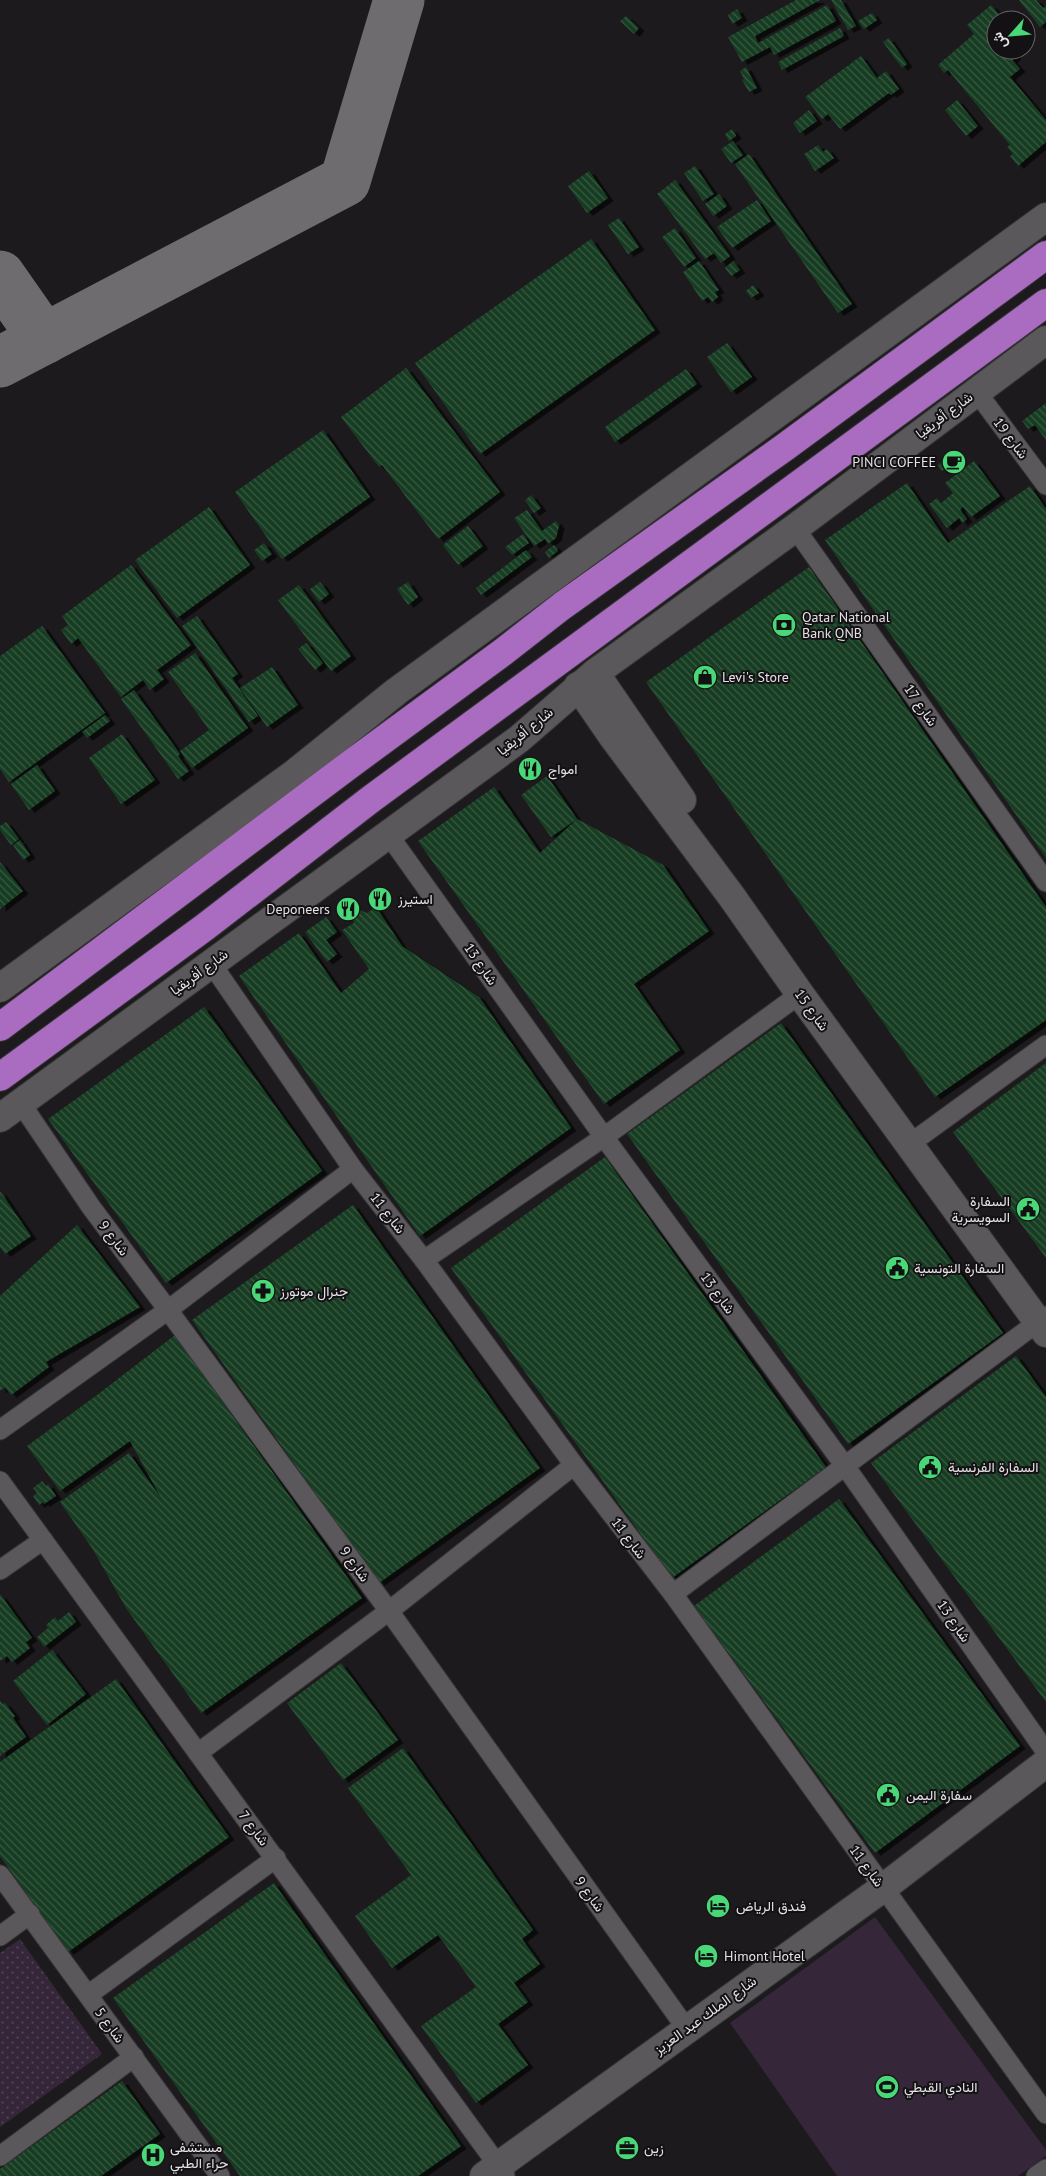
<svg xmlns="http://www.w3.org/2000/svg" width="1046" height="2176" font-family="'PT Sans',Vazirmatn,sans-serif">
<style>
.garden{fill:url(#garden-dots)}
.pitch{fill:#35263a}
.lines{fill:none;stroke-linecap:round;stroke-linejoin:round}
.taxiway{stroke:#6e6c6e;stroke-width:51}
.building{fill:url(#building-back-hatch);filter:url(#shadow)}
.street-casing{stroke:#373638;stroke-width:21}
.secondary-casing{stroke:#373638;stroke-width:30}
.highway-casing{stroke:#373638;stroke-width:30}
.street{stroke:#5a585b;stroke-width:19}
.secondary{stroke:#5a585b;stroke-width:28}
.highway{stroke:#a96cc1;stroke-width:28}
.labels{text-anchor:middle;stroke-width:4;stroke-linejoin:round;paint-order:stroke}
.street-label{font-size:14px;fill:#e4e2e4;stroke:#131113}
.poi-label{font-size:14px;fill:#e4e2e4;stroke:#131113;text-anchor:start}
</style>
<defs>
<pattern id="garden-dots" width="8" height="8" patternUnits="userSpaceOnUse" patternTransform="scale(1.25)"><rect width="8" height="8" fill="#35263a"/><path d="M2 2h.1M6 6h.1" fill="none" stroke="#524556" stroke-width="1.8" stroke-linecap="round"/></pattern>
<pattern id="building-back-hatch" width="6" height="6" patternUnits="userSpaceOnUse" patternTransform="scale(1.25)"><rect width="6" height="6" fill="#183d23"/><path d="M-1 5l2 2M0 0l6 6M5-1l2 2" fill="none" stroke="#395943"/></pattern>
<filter id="shadow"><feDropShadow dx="5.5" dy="3" stdDeviation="0" flood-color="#0009"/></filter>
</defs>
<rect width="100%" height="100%" fill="#1c1a1c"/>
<path class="garden" d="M20,1939l82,115 -102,73v-174z"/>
<path class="pitch" d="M875,1917l171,233v6l-28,20h-181l-107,-153z"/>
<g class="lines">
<g class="taxiway">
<path d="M0,276l44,63"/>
<path d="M0,362l345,-181 54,-181"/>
</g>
</g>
<g class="building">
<path d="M796,0h24l-65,36 3,7 69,-38 9,16 -62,34 -4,-8 -28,15 -14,-25z"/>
<path d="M831,0h10l15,26 -8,4z"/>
<path d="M1019,0h17l7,8 3,-2v16l-6,5z"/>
<path d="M991,5l13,15h-8v30h15l5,6 -4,4 8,9 -10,8 36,43v22l-28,24 -8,-10 3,-2 -6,-7 3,-2 -62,-75 -4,3 -6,-8 36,-31 -7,-9z"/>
<path d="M737,9l5,9 -10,6 -4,-9z"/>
<path d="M872,13l5,7 -13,9 -6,-8z"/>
<path d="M626,16l13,12 -5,6 -14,-13z"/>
<path d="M840,28l4,8 -62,34 -4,-8z"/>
<path d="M889,38l18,26 -5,4 -19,-26z"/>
<path d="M861,56l16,22 9,-7 13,18 -8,6 -2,-2 -49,36 -12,-15 -6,5 -17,-22z"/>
<path d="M746,67l11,21 -8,4 -7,-12 2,-1 -4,-8z"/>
<path d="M957,100l21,26 -12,10 -21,-26z"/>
<path d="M809,110l8,11 -17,12 -7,-10z"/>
<path d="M732,129l4,7 -7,5 -4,-7z"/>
<path d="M733,141l10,14 -12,8 -10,-14z"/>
<path d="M818,145l5,7 4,-3 7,9 -19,13 -11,-17z"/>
<path d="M749,154l103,150 -14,9 -103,-149z"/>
<path d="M695,166l19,28 -11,7 -19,-28z"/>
<path d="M589,171l19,27 -21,15 -19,-27z"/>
<path d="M675,180l55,76 -9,7 -7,-10 -9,6 -48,-65z"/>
<path d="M719,194l8,12 -14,10 -8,-12z"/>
<path d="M757,200l14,21 -39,27 -15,-21z"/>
<path d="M619,218l20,29 -11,7 -20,-29z"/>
<path d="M675,228l21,30 -12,9 -22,-30z"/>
<path d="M591,239l64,91 -175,124 -65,-91z"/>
<path d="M699,261l20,29 -4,2 3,5 -6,5 -4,-5 -6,4 -19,-29z"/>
<path d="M733,261l7,9 -9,6 -6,-8z"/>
<path d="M753,285l6,8 -8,5 -5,-7z"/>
<path d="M727,343l25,34 -21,15 -24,-35z"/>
<path d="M406,368l94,124 -62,47 -56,-74 -3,2 -38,-50z"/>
<path d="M686,369l11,15 -82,58 -10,-15z"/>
<path d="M1046,403v37l-11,-15 -7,4 -6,-8z"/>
<path d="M323,430l47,67 -88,62 -47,-67z"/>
<path d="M949,457l4,5 -11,9 -4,-6z"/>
<path d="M974,461l26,35 -29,21 -8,-10 -3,3 7,9 -5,4 -3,-5 -12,10 -18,-24 8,-6 4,5 12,-10 -8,-10z"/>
<path d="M907,483l41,60 82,-57 16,23v349l-221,-318z"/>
<path d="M531,495l10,13 -7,5 -9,-13z"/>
<path d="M209,507l41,58 -73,53 -42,-58z"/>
<path d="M527,510l15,21 14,-10 3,5 -3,12 -8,6 -3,-5 -11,7 -20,-28z"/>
<path d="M468,526l15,20 -25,19 -15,-20z"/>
<path d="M523,534l6,9 -17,12 -7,-8z"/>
<path d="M264,543l8,11 -10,7 -8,-11z"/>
<path d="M554,545l4,6 -9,7 -4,-6z"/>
<path d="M526,550l6,7 -51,38 -5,-7z"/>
<path d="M131,565l60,80 -34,25 7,9 -14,11 -7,-10 -22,17 -43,-59 -7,6 -10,-14 7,-5 -6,-9z"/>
<path d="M809,567l237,340v113l-111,77 -289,-415z"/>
<path d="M320,582l9,12 -10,8 -9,-13z"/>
<path d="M408,582l10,15 -10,8 -11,-16z"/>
<path d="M299,585l52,71 -20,15 -53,-71z"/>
<path d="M197,616l41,58 -6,4 26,38 -9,6 -67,-96z"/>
<path d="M42,626l63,87 -96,69 -9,-13v-113z"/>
<path d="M306,643l17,20 -8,7 -17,-21z"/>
<path d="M195,653l53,75 -56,40 -12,-17 29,-21 -41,-58z"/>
<path d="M272,667l26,38 -31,22 -27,-39z"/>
<path d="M134,690l46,64 -2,2 11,15 -11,8 -57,-80z"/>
<path d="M105,715l5,6 -23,17 -5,-6z"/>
<path d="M122,734l33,46 -34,24 -32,-46z"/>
<path d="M37,765l18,26 -26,19 -18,-26z"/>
<path d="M547,776l30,43 -26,18 -30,-42z"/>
<path d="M494,787l46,66 37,-34 86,46 46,66 -75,53 46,66 -76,54 -186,-263z"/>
<path d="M6,822l13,17 -8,6 -11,-15v-4z"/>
<path d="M20,840l10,15 -7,5 -10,-15z"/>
<path d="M0,862l23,29 -23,18z"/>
<path d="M376,907l26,39 77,51 92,131 -151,108 -181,-260 60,-43 42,60 28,-24 -27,-39 12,-7 -1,-7 3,-4 4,-2 7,3z"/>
<path d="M326,917l11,15 -11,8 11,14 -10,8 -22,-30z"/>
<path d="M204,1007l118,164 -156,112 -118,-164z"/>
<path d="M781,1023l222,310 -155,111 -221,-310z"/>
<path d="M1046,1063v195l-93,-126z"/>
<path d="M605,1157l221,310 -154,111 -221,-310z"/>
<path d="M0,1191l31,45 -26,18 -5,-7z"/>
<path d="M353,1205l187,263 -161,115 -187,-263z"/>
<path d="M77,1225l63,82 -94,55 3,5 -38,28 -6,-8 -5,4v-95z"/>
<path d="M175,1335l187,263 -161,115 -75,-105 -34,-60 -32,-46 69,-49 32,45 -31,-57 -70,50 -33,-45 70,-51z"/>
<path d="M1016,1356l30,41v305l-175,-239z"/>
<path d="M42,1481l4,5 2,-2 8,12 -12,8 -1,-2 -4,3 -6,-9 4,-3 -4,-5z"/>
<path d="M839,1499l181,247 -145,107 -181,-247z"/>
<path d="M0,1594l32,44 -6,4 4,6 -18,14 -5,-6 -7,5z"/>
<path d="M69,1612l7,10 -32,25 -7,-10 11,-9 -2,-3 9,-8 3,4z"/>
<path d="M52,1650l34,44 -39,31 -34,-44z"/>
<path d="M341,1663l57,77 -55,40 -56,-77z"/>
<path d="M116,1679l113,158 -161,115 -68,-96v-94z"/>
<path d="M0,1701l3,3 2,-1 10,13 -2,2 13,19 -26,19z"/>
<path d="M403,1748l130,182 -11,9 18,25 -26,19 14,19 -30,22 30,41 -52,38 -55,-77 55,-39 -38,-52 -46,33 -37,-52 56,-41 -63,-87z"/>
<path d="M274,1883l187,263 -43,30h-178l-127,-178z"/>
<path d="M122,2081l38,53 -59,42h-101v-7z"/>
</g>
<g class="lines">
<g class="street-casing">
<g id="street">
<path d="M976,391l70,94"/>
<path d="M795,528l251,354"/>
<path d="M388,834l216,303 241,329 201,286"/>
<path d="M211,963l142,206 71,91 150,205 99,129 373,520"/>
<path d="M20,1102l71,105 77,103 221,301 297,417"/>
<path d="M922,1135l124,-90"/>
<path d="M424,1260l180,-123 196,-143"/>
<path d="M0,1430l168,-120 185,-141"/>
<path d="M0,1481l505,694"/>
<path d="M0,1570l43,-30"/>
<path d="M673,1594l373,-278"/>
<path d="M198,1753l191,-142 185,-146"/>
<path d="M0,1875l220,301"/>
<path d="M0,1936l30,-22"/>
<path d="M88,1995l188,-137"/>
<path d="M0,2156l134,-99"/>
<path d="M1036,2176l10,-7"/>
</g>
</g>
<g class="secondary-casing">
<g id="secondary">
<path d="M595,673l87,127"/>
<path d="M578,686l35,51 119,160 68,97 246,339"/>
<path d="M0,988l295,-215 102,-82 649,-474"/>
<path d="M0,1118l519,-379 76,-66 200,-145 251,-188"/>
<path d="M484,2176l399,-288 163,-125"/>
</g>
</g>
<g class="highway-casing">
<g id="highway">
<path d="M0,1027l352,-264 151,-111 59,-46 223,-159 261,-192"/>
<path d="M0,1077l205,-150 166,-128 675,-496"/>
</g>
</g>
<use href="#street" class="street"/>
<use href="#secondary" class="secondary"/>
<use href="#highway" class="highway"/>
</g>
<defs>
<g id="cafe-disc" transform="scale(1.25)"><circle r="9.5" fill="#49d778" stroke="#131113"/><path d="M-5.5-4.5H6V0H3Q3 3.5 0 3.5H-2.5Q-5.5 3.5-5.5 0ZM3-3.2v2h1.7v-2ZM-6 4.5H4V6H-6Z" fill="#111"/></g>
<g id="bank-disc" transform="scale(1.25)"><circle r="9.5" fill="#49d778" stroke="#131113"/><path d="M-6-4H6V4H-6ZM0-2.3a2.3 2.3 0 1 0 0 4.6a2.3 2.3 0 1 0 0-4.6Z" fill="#111"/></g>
<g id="shop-disc" transform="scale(1.25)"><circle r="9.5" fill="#49d778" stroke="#131113"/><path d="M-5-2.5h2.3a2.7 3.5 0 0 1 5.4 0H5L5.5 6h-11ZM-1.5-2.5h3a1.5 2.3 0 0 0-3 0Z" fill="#111"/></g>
<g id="restaurant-disc" transform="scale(1.25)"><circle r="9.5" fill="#49d778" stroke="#131113"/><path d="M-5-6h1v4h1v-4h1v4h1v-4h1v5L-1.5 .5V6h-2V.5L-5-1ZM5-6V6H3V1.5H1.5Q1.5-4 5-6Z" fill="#111"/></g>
<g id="civic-disc" transform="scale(1.25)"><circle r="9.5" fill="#49d778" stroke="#131113"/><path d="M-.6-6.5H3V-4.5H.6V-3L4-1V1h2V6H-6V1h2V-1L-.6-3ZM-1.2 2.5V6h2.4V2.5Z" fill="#111"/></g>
<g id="pharmacy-disc" transform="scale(1.25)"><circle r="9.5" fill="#49d778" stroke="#131113"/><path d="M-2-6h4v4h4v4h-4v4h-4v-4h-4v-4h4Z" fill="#111"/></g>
<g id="hotel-disc" transform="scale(1.25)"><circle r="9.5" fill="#49d778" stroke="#131113"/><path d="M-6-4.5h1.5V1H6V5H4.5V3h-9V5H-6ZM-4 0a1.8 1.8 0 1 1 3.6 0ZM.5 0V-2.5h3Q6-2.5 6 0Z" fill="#111"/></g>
<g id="stadium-disc" transform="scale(1.25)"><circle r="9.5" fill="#49d778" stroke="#131113"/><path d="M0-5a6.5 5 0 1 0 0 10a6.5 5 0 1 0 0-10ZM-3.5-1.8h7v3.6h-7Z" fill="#111"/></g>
<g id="office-disc" transform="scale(1.25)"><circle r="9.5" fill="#49d778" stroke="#131113"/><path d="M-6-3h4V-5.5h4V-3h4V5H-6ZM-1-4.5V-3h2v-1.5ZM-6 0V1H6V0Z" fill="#111"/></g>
<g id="hospital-disc" transform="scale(1.25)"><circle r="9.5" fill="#49d778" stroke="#131113"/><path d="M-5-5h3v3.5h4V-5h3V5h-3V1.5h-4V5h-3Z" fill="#111"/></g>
</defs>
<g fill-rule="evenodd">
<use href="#cafe-disc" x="954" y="462"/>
<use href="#bank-disc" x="784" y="625"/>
<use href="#shop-disc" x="705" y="677"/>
<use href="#restaurant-disc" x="530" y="769"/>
<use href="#restaurant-disc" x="380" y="899"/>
<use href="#restaurant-disc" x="348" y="909"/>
<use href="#civic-disc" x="1028" y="1209"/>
<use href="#civic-disc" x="897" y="1268"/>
<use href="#pharmacy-disc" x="263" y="1291"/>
<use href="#civic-disc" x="930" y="1467"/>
<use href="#civic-disc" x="888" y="1795"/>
<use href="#hotel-disc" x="718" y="1906"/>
<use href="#hotel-disc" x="706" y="1956"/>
<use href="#stadium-disc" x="887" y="2087"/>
<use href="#office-disc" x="627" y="2148"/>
<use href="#hospital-disc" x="153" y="2155"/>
</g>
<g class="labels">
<g class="street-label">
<text transform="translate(944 415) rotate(-37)" y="5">شارع أفريقيا</text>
<text transform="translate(1011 438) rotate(53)" y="5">شارع 19</text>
<text transform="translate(921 705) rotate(55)" y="5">شارع 17</text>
<text transform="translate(525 731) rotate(-39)" y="5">شارع أفريقيا</text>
<text transform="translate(481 964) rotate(55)" y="5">شارع 13</text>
<text transform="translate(199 972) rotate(-36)" y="5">شارع أفريقيا</text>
<text transform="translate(812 1010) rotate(54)" y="5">شارع 15</text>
<text transform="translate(388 1213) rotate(52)" y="5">شارع 11</text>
<text transform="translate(114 1238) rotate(53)" y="5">شارع 9</text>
<text transform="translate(718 1293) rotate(54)" y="5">شارع 13</text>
<text transform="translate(629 1538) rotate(53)" y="5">شارع 11</text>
<text transform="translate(355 1564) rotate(54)" y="5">شارع 9</text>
<text transform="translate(954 1621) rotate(55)" y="5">شارع 13</text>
<text transform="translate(254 1828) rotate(53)" y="5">شارع 7</text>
<text transform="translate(867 1866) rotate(54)" y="5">شارع 11</text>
<text transform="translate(590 1894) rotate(54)" y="5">شارع 9</text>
<text transform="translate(705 2015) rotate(-36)" y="5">شارع الملك عبد العزيز</text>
<text transform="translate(110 2025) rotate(54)" y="5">شارع 5</text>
</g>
<g class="poi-label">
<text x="936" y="467" text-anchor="end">PINCI COFFEE</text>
<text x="802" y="622">Qatar National<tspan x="802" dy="16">Bank QNB</tspan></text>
<text x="722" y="682">Levi's Store</text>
<text x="548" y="774">امواج</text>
<text x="398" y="904">استيرز</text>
<text x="330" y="914" text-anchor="end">Deponeers</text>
<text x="1010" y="1206" text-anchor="end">السفارة<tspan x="1010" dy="16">السويسرية</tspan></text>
<text x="914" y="1273">السفارة التونسية</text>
<text x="280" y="1296">جنرال موتورز</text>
<text x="948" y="1472">السفارة الفرنسية</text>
<text x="906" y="1800">سفارة اليمن</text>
<text x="736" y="1911">فندق الرياض</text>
<text x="724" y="1961">Himont Hotel</text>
<text x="904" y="2092">النادي القبطي</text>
<text x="170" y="2152">مستشفى<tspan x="170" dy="16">حراء الطبي</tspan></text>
<text x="644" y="2153">زين</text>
</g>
</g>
<g transform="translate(1011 35) rotate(243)"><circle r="24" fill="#131113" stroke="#676567"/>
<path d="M0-4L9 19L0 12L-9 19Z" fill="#49d778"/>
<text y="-8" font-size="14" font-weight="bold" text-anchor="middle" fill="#e4e2e4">ش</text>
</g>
</svg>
